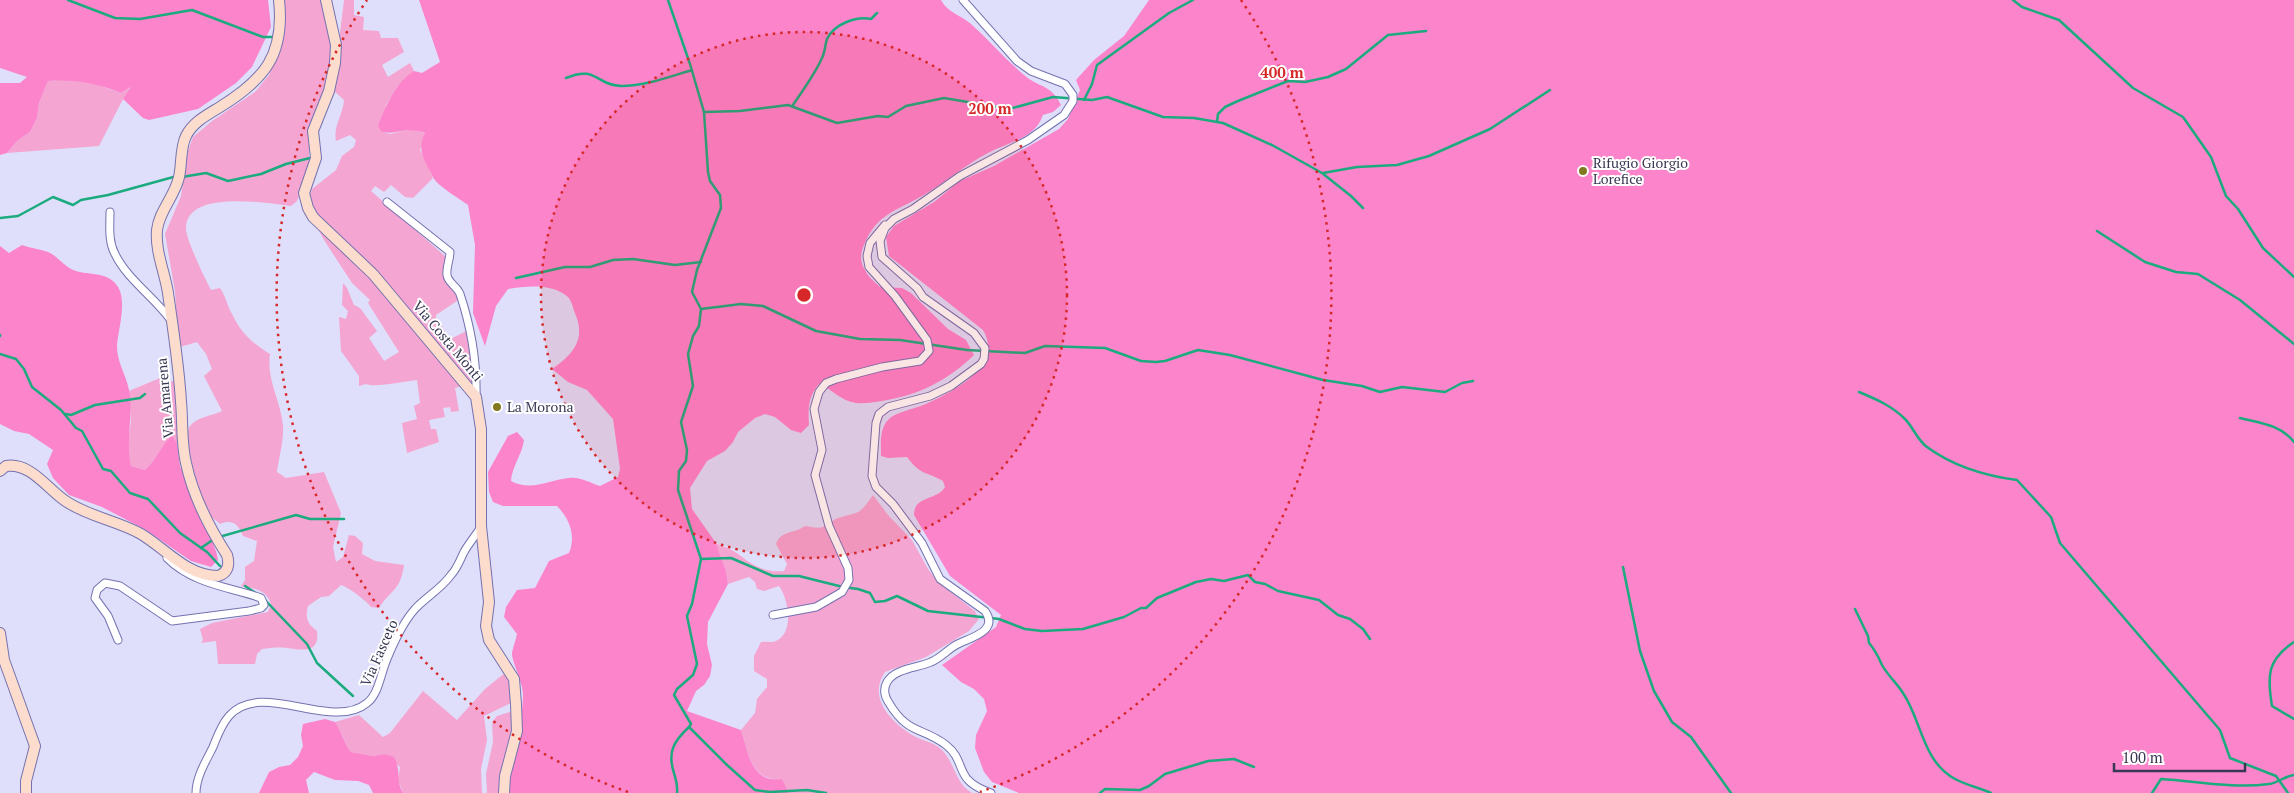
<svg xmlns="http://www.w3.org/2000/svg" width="2294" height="793" font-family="'PT Serif',serif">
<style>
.green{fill:#f4a5d1}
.forest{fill:#fc84cb}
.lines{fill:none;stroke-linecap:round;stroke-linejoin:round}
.stream{stroke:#1bab7e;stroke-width:2.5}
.street-casing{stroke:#7472b0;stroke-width:9}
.secondary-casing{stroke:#7472b0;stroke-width:12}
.street{stroke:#fff;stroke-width:7}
.secondary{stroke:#fcdccd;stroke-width:10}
.ring{fill:none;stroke:#d62828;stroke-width:2.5;stroke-dasharray:2.5 5}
.poi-dot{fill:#80791f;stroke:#fff;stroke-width:2}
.labels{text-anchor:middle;stroke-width:4;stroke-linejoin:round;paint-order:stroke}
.poi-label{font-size:14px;fill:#393854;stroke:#fff;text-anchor:start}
.street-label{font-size:14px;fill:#393854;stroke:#fff}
.centre{fill:#d62828;stroke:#fff;stroke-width:2.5}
.ring-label{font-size:15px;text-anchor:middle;font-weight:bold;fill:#d62828;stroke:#fff;stroke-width:4;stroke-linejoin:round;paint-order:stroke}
</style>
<rect width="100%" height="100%" fill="#dfdffb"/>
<g class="green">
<path d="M284,0h37l11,46 -1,13 -3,21 -19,61v30l-12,30 -6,5c-25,-3 -106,-17 -105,23 0,10 19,50 25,61l9,-2c6,9 7,17 12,26 9,19 20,29 38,40 -4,25 11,47 13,72 1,14 -4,31 -6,46l9,6 38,-6 17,41 -8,34 3,15 7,-5 6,-22 6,1 8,7 -1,11 13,7 29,4c-4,27 -13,24 -25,43l-8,-1c-4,-6 -23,-20 -30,-22l-12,11 -8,1 -13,9c-3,11 -1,18 9,25 3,23 -15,19 -30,17 -8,-1 -17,0 -25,1l-5,5 -2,10h-37l-2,-23 -15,2 2,-3 -3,-11 12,-6 56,-11 3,-8c-5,-15 -16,-15 -30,-18l4,-6v-13l9,-6 3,-20 -14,-5c-5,-12 -10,-17 -23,-12 -2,-2 -6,-5 -9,-7 -8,-12 -30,-79 -21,-91 7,-9 22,-10 32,-15l-18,-35 8,-7 -6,-15 -9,-12 -17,5 -2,-4 -3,-52 -10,-57 16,-38 7,-45 5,-14 19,-16 43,-29 14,-17 10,-25 6,-21z"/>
<path d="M344,0h10v15l10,2 -1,13 16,1 2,7h17l6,14 -22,13 6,12 22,-14 4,8 -16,15 -12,19 -4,27 8,2 23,-5 13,5 -6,16 13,28 -20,20 -8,-1 -14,-12 -7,7 -9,-6 -4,5 75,66v23l11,17v4l-21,14v3l14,21 17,-8 6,36 1,18 -3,1 -158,-174 -3,-17 2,-6 24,-19 6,-14 12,-9 2,-7 -6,-5 -14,6c-3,-15 7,-26 8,-41l-11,-10z"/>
<path d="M69,79l23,4 29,10 11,-6 -9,12 -24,47 -92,7 10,-12 13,-9 7,-14 2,-15 9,-22z"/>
<path d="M317,227l50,46 95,113 -7,2 4,23 -8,1 -1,-5 -7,1 2,9 -16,3 2,9h5l3,13 -32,11 -5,-30 15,-4 -3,-13 6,-3 -3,-23c-12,1 -42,8 -51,4l-7,2v-10l-18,-25 -2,-34 7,2 2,-8 -6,-6 1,-22 4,5 7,17 6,3 17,23 -8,7 15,23 15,-9 -31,-49 2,-3 -18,-17 -28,-43z"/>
<path d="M160,378l7,4 7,-1 6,46 -3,16 -5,-8c-11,12 -15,24 -27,35l-14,-4 -4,-15 4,-30 -2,-30z"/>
<path d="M873,495l15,20 24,25 16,29 11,14 36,28 4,8 -10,12 -43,26 -41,15c-18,26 7,51 29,64 9,5 20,6 28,14 13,13 13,33 30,43h-183l-7,-14c-31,3 -33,-25 -41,-49l14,-17 2,-14 10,-12v-8l-13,-8v-15l7,-14c4,-1 11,1 15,-1 19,-8 12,-43 3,-55l-15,5 -7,-2 -2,-7 -6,-5 -21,7 -2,-13 -10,-28c8,4 18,7 25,13 12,10 26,17 43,15l3,-7 -11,-20c5,-14 18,-10 29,-18 7,1 17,4 23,-2 4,-2 6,-5 10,-6 23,-7 20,-2 35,-23z"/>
<path d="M506,672l6,9 -1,22 -27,13 3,24 -6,29 1,24h-79l-5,-14 2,-12 -16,-13 -11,2 -22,-4c-7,-10 -9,-20 -16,-30l24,-7 24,22 7,-4 33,-42 34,29 28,-31z"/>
<path d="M513,711l2,13 -16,69h-12l-1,-19 7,-32 -1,-20 5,-6z"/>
</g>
<g class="forest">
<path d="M0,0h268l3,27 -19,40 -16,16 -38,26 -49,11 -6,-2 -20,-19 8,-12 -10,6c-25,-10 -46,-14 -73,-12l-9,22 -2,15 -7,14 -13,9 -10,12 -7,2v-72h20l7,-6 -27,-9z"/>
<path d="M419,0h522c7,13 20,15 30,24 18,16 34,35 53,51 15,13 27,9 37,30l-8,7 -10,3c-8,24 -35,27 -55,38 -21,11 -40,27 -61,40 -27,17 -50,19 -63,52 -4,9 -4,17 1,25 3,7 10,12 15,17l22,1 9,5 37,36 18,11 8,15c-27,26 -55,40 -92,46 -8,1 -18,3 -26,2 -15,-2 -24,-14 -37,-19 -11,13 -11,24 -10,41l-8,8 -10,-3 -16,-13 -10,-3 -10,4 -17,14 -5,10 -8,9 -18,10 -17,27 2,21 24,34 10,28 2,13 -20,38 -1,22 5,21 -2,11 -6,9 -8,6 -9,20 54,19c8,24 10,53 41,49l7,14h-282c1,-33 15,-63 16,-96 1,-13 -12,-37 -11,-44 1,-7 4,-13 5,-19l-13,-17 2,-10 11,-17 18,-2 14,-27 20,-8c7,-17 1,-34 -12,-47h-54l-10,-4 -4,-10 -1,-20 20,-36 9,-4 7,8c-2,15 -12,26 -13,41 21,11 37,-1 58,-3 10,-2 22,5 31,8l18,-9 2,-8 -7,-50 -26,-29 -19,-8 -16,-13c22,-15 35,-31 22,-58 -1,-4 -3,-11 -6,-14 -16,-14 -41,-11 -60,-8l-12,17 -11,40 -12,-33 2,-68 -7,-40c-8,-6 -32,-20 -35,-28 -8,-16 -17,-26 -8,-44 -21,-7 -25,2 -43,-1l-4,-6c8,-20 17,-43 36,-55l8,2 18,-11z"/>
<path d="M1149,0h1145v793h-1275l-27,-11 -8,-10 -9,-24 1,-13 11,-24 -3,-12 -10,-10 -13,-7 -19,-17 54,-38 5,-12 -51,-39 -36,-61c0,-20 23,-14 31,-28l-2,-6c-17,-10 -22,-5 -36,-24l-19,1 -7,-2c0,-12 -2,-28 8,-37 7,-7 29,-11 39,-16 27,-13 76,-37 55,-73l-94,-74 -3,-19 8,-11 40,-24 26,-21 34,-15 65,-37 9,-10 12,-29 -4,-10 18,-20 30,-24z"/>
<path d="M22,245c8,3 17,4 26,7 10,4 17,16 28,19 13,4 29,1 39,12 14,14 3,46 2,63 0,17 9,28 12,44 5,25 -4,51 2,76l14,4c12,-11 16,-24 27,-35l5,8 3,23 36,85 2,9 -7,7 -20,-6 -45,-31 -44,-23 -33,-12 -16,-17 -6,-14 6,-14 -24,-16 -15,-3 -14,-7v-178l9,7z"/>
<path d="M325,719l10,3c7,10 9,21 16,30l22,4 11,-2 10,3c8,15 1,22 9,36h-30l-4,-8 -11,-4 -23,-1 -21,-8 -8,8 3,13h-50l10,-21 10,-5 11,-2 8,-8 5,-11 -2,-11 2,-11z"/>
</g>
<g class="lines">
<g class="stream">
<path d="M68,0l47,18 25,1 52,-9 71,27h10"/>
<path d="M668,0l22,64 14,48 4,60 2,9 10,14 1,13 -24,62 -5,22 9,17 -2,17 -6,10 -5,18 5,32 -12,36 6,28 -1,11 -7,10 -1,19 23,69 -9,45 -5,12 10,48 -4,11 -16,14 -3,6 17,29 -2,3 38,38 28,25 15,2 37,-2 19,3"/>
<path d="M2013,0l9,7 37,13 74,68 50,29 28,40 15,39 12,13 25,39 31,29"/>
<path d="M566,78c31,-13 29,7 55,8 24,0 48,-9 71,-16"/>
<path d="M1084,100l8,-16 5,-19 72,-52 24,-13"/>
<path d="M793,105c10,-15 22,-31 29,-47 3,-6 3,-13 5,-19 7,-15 29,-23 44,-20l6,-6"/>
<path d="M704,112l36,-1 48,-6 49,18 41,-7 10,1 18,-11 38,-8 65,11 44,-12 39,3 15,-3 56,20 31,1 29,5 49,22 50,28 29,23 12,12"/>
<path d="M1217,122l1,-8 7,-7 13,-6 50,-20 17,1 23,-5 18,-8 42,-34 38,-4"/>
<path d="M1323,173l34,-6 40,-2 32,-9 61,-27 60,-39"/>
<path d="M182,177l24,-4 22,8 33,-7 25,-10 28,-7"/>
<path d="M0,218l18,-2 35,-19 20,8 8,-5 27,-5 69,-19"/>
<path d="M2097,231l48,31 31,10 22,2 42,26 54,44"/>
<path d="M516,278l49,-11h25l23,-7 20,-1 42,6 26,-3"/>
<path d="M701,309l40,-5 22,2 53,25 44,8 40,1 67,10 58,3 20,-7 60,2 36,13 15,1 9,-1 33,-11 32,5 93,25 39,6 18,6 22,-5 43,5 17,-9 11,-2"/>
<path d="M0,335v1"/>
<path d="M0,354l16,5 8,10 8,18 29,23 15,18 6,3 21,38 8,2 19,22 18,6 32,34 27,19 13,14"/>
<path d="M1859,392c17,7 33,14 46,27 8,8 13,22 22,28 26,19 59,29 90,33l34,37 9,26 160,187 10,28 46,18 12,17"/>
<path d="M66,414l5,1 24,-10 45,-7 5,-4"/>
<path d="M2240,418c20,5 41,7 54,24"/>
<path d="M219,537l77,-22 14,4h34"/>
<path d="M201,548l13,-9"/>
<path d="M701,559l30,-1 42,18h26l44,11 15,2 12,4 5,9 10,-1 12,-5 31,15 71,8 26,10 17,2 41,-2 41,-12 17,-9h5l11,-10 39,-16 15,-3 13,2 24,-6 7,7 10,2 13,7 41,9 19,15 12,4 13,10 7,10"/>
<path d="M1623,567l17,84 14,40 18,31 19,15 40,56"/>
<path d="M245,586l12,8"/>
<path d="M265,600l42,44 10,19 36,33"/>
<path d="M1855,609l13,27 1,7c7,8 9,13 13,22 6,11 15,18 21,28 19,28 19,68 52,86 11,6 25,9 36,14"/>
<path d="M2294,642c-27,18 -27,34 -22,64l22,13"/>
<path d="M677,793c1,-8 -1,-13 -3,-20 -7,-21 0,-32 15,-46"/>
<path d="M1100,793l5,-4 35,1 9,-4 16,-12 43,-13 26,-2 20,8"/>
<path d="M2152,793l9,-14c35,2 72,10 108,5 9,-1 16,-8 25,-9"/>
</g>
<g class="street-casing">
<g id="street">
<path d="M963,0l54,61 14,10 34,13 8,11v6l-9,14 -36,25 -68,36 -47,33 -19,10 -9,9 -5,13 2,16 35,31 6,9 51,36 11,15 -1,11 -3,5 -30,22 -21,10 -42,11 -9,7 -3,9 -4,53 4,11 17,17 29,39 18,36 45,32c15,21 -17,27 -29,34 -9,5 -15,13 -25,17 -13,6 -36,6 -44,20 -4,7 -2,15 2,21 19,32 34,24 57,42 22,17 6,35 45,48"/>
<path d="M387,202l63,50c0,7 -4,16 -3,23 1,8 10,11 13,19 11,33 17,68 16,103"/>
<path d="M110,212c0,14 -2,29 5,42 12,25 39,43 55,65"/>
<path d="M773,615l43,-8 26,-15 7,-12 -1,-12 -19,-42 -14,-51 7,-25 -8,-41 5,-17 7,-9 10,-4 46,-12 38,-6 9,-10 -2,-11 -32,-44 -26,-29 -2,-11 3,-13 15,-18"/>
<path d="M118,640l-10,-24 -13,-18 2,-8 8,-7 15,3 52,35 77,-10 12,-3 3,-3 -3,-7c-32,-11 -68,-14 -94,-40"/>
<path d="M196,793c0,-16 10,-32 17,-46 4,-10 8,-22 16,-31 32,-37 103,16 138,-13 12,-9 14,-31 20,-44 7,-17 16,-37 28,-50 11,-12 26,-20 36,-34 6,-6 9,-15 13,-23 5,-9 12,-17 17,-25"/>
</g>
</g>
<g class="secondary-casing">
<g id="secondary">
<path d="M326,0l10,45 -1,18 -6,28 -16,40 3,27 -12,35 4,15 5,9 60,57 103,123 5,32v97l8,76 -3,24 3,14 25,39 2,25 1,27 -12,45 -1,17"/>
<path d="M0,471l6,-5c25,-4 42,24 61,36 23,15 51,19 74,32 25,15 46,42 77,42 10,-3 12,-11 9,-21 -18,-28 -34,-59 -41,-92 -5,-20 -3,-41 -5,-61 -2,-36 -8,-73 -13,-109 -3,-20 -13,-42 -11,-63 2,-19 18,-34 22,-53 3,-12 1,-29 7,-41 7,-14 21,-21 34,-29 44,-27 65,-52 59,-107"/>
<path d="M0,633l4,27 31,86 -9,35v12"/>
</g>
</g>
<use href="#street" class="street"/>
<use href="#secondary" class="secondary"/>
</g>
<circle cx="804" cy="295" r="263" fill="#d62828" fill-opacity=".12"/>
<g class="ring">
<circle cx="804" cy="295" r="263"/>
<path d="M628 792A527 527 0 0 1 367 0M1241 0A527 527 0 0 1 980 792"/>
</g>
<g class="poi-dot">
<circle cx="1583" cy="171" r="5"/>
<circle cx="497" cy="407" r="5"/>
</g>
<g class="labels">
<g class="poi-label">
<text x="1593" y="168">Rifugio Giorgio<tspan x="1593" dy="16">Lorefice</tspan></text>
<text x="507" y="412">La Morona</text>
</g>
<g class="street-label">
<text transform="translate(448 341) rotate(50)" y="5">Via Costa Monti</text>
<text transform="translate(165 398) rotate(-95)" y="5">Via Amarena</text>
<text transform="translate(379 653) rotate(-66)" y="5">Via Fasceto</text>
</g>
</g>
<circle cx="804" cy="295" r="8" class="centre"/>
<g class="ring-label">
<text x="1282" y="78">400 m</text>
<text x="990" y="114">200 m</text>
</g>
<path d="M2114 763v8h131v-8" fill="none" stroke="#393854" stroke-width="2.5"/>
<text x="2122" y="763" font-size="15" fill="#393854" stroke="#ffffff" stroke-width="4" paint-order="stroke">100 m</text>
</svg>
